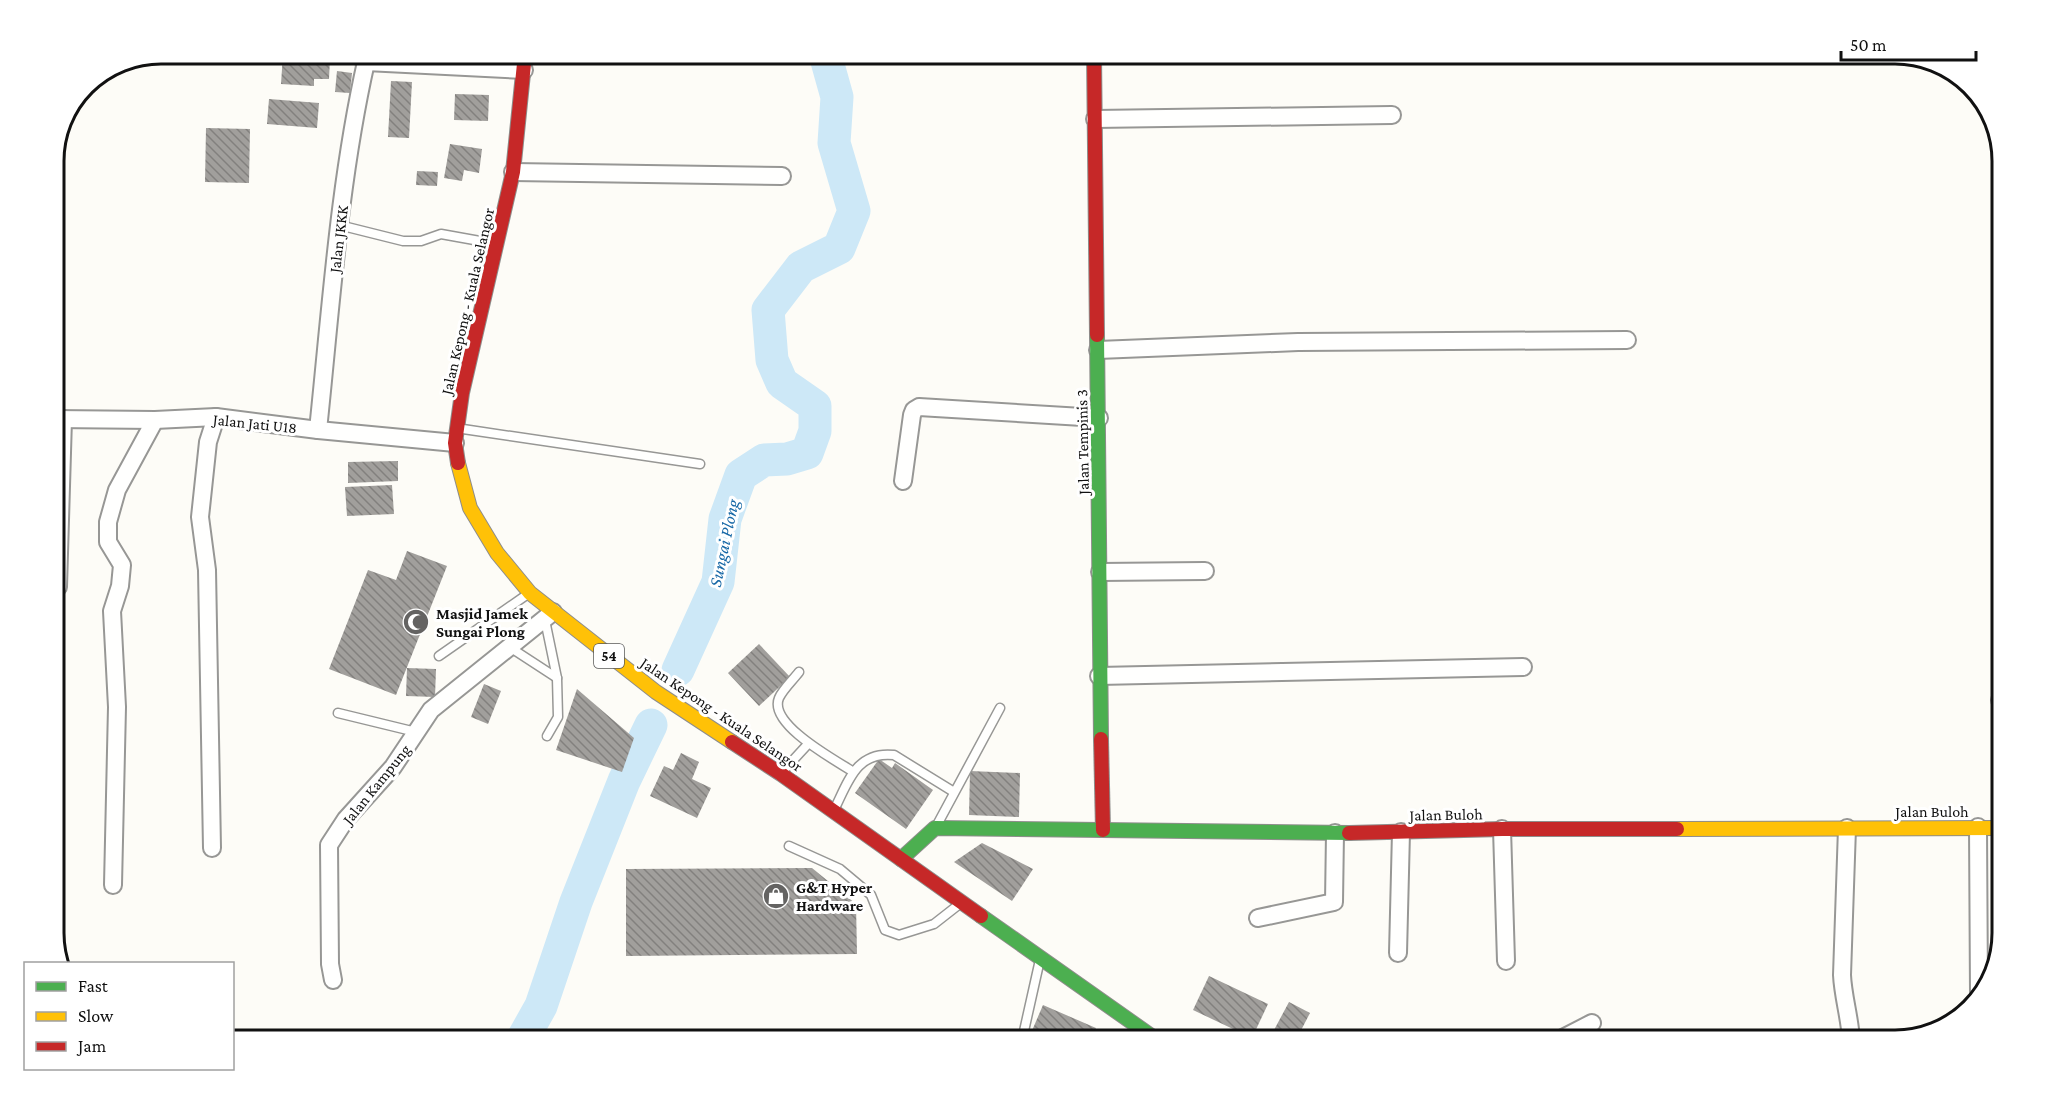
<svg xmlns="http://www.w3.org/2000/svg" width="2057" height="1094" font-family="'Crimson Pro',serif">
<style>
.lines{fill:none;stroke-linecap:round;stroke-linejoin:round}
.river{stroke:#cde8f7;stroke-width:33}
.building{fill:url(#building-back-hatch)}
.lane-casing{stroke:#979795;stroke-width:11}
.street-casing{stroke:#979795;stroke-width:20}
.fast-casing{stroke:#8e8d8b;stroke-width:16}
.slow-casing{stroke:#8e8d8b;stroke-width:16}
.jam-casing{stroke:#8e8d8b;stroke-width:16}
.lane{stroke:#fffffe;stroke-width:8}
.street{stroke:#fffffe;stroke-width:16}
.fast{stroke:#4caf50;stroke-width:14}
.slow{stroke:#ffc107;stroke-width:14}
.jam{stroke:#c62828;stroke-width:14}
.labels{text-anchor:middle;stroke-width:6;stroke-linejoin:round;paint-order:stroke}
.shield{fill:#fff;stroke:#585858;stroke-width:1.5}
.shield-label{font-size:15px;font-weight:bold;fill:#111}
.street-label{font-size:16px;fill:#111;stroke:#fff}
.poi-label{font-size:16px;font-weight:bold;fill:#111;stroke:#fff;text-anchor:start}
.water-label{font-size:18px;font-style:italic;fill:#1768a6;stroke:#fff}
.rim{fill:none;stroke:#111;stroke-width:3}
</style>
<defs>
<pattern id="building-back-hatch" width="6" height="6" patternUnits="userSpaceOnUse" patternTransform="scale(1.5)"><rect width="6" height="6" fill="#a19f9c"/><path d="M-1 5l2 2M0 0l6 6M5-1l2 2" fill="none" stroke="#82807e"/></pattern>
</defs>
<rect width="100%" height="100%" fill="#fdfcf7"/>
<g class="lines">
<g class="river">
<path d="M678,670l40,-88 7,-63 16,-44 23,-15 23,-1 20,-6 8,-22v-25l-33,-23 -10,-23 -4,-50 33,-43 38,-19 15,-37 -20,-68 3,-46 -12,-43"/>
<path d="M522,1040l19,-34 35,-104 48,-121 27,-56"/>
</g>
</g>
<g class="building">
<path d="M283,54h59v6l-12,-1 -1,20h-15v7l-33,-2z"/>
<path d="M367,54h63v6z"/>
<rect x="445" y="54" width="15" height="9"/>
<path d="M337,71l15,2 -2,20 -15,-1z"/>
<path d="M391,81l21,1 -3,56 -21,-1z"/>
<path d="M455,94l34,1 -1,26 -34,-1z"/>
<path d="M269,99l50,4 -2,25 -50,-4z"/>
<path d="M206,128l44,1 -1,54 -44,-1z"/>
<path d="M450,144l32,5 -3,24 -15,-3 -2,11 -18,-3z"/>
<path d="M417,171l21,1 -1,14 -21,-1z"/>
<path d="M398,461v20l-50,2v-21z"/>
<path d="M392,485l2,29 -47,2 -2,-29z"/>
<path d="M407,551l40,15 -51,129 -67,-26 39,-99 28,10z"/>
<path d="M759,644l31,33 -31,29 -31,-33z"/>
<path d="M407,668l29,1 -1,28 -29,-1z"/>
<path d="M484,684l17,7 -13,33 -17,-7z"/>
<path d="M577,689l57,49 -12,34 -66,-22z"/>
<path d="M681,753l18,9 -7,17 19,9 -14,30 -47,-22 14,-30 9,4z"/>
<path d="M879,759l13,9 3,-5 38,27 -27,39 -51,-36z"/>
<path d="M970,771l50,2 -1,44 -50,-2z"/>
<path d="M982,843l51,26 -21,32 -58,-39z"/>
<path d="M812,868l44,36 1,50 -231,2v-87z"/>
<path d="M1209,976l59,28 -16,34 -59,-28z"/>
<path d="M1289,1002l21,11 -14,27 -22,-10z"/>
<path d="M1043,1005l53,23 -5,12h-63z"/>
</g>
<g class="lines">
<g class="lane-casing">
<g id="lane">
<path d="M339,225l64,16h18l20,-7 50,9"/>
<path d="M463,429l237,35"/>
<path d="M545,620l12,58 1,39 -11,19"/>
<path d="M511,648l46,30"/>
<path d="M439,656l86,-60"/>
<path d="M799,672c-6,8 -16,17 -20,26 -11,26 56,62 73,73"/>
<path d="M338,713l78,19"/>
<path d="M784,770l24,-26"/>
<path d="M836,806c13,-27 22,-55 58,-51l60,37"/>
<path d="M937,825l63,-117"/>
<path d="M789,846l51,23 31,26 14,35 14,5 35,-11 23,-18"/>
<path d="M1022,1040l17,-76"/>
</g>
</g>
<g class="street-casing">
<g id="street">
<path d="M366,62l158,8"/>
<path d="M1095,119l297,-4"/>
<path d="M513,172l269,4"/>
<path d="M1098,350l200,-8 329,-2"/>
<path d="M54,419l101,1 61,-3 102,13 137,13"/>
<path d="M318,430c13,-123 21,-248 48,-368l-9,-8"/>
<path d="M903,481l9,-66 2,-5 5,-3 180,11"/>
<path d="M1100,572l105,-1"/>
<path d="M58,587l5,-168"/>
<path d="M1099,676l424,-9"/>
<path d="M2000,700h3"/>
<path d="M1978,827l1,167"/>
<path d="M1847,828l-5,147c1,22 8,43 9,65"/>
<path d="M1502,829l4,132"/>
<path d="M212,848l-5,-278 -7,-53 8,-75 8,-25"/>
<path d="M113,885l4,-178 -5,-96 8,-25 2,-21 -14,-23v-20l9,-32 38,-70"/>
<path d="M1258,918l76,-16 1,-69"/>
<path d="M1398,953l3,-121"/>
<path d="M333,980l-3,-16 -1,-119 17,-26 47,-52 38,-57 122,-98"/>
<path d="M1559,1040l33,-17"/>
</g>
</g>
<g class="fast-casing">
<g id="fast">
<path d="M1097,335l4,404"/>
<path d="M901,859l34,-31 414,5"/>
<path d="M981,916l176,124"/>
</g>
</g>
<g class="slow-casing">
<g id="slow">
<path d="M458,463l12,45 27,45 33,40 126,99 76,50"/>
<path d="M1677,829l326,-1"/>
</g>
</g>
<g class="jam-casing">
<g id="jam">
<path d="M1094,54l3,281"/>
<path d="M458,463l-3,-20 7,-50 51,-221 12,-118"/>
<path d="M1101,739l2,91"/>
<path d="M732,742l49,32 200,142"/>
<path d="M1349,833l153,-4h175"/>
</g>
</g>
<use href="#lane" class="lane"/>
<use href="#street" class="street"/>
<use href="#fast" class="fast"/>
<use href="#slow" class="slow"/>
<use href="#jam" class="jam"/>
</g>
<defs>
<g id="mosque-disc" transform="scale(1.35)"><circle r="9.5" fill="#646362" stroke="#fff"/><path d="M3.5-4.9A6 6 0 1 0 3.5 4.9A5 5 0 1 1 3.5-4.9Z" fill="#fff"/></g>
<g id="shop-disc" transform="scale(1.35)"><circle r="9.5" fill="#646362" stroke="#fff"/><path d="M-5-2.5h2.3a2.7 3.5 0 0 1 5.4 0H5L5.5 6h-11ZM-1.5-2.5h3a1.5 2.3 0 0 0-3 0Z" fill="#fff"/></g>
</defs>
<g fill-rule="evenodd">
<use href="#mosque-disc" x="416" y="622"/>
<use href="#shop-disc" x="776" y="896"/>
</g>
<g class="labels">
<rect class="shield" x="594" y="644" width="30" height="24" rx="4.5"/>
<g class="shield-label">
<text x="609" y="661">54</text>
</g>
<g class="street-label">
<text transform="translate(338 239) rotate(-83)" y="6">Jalan JKKK</text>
<text transform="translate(467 301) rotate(-77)" y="6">Jalan Kepong - Kuala Selangor</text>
<text transform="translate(255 423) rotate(6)" y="6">Jalan Jati U18</text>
<text transform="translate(1082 442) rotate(-91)" y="6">Jalan Tempinis 3</text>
<text transform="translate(722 714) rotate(34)" y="6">Jalan Kepong - Kuala Selangor</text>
<text transform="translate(376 784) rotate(-51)" y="6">Jalan Kampung</text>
<text x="1932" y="817">Jalan Buloh</text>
<text transform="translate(1446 814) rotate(-1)" y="6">Jalan Buloh</text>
</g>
<g class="poi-label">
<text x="436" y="619">Masjid Jamek<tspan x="436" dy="18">Sungai Plong</tspan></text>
<text x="796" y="893">G&amp;T Hyper<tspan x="796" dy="18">Hardware</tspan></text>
</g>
<g class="water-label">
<text transform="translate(724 543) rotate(-78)" y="6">Sungai Plong</text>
</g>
</g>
<path d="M0 0H2057V1094H0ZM161 64H1895A97 97 0 0 1 1992 161V933A97 97 0 0 1 1895 1030H161A97 97 0 0 1 64 933V161A97 97 0 0 1 161 64Z" fill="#fff" fill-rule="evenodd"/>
<path class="rim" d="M161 64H1895A97 97 0 0 1 1992 161V933A97 97 0 0 1 1895 1030H161A97 97 0 0 1 64 933V161A97 97 0 0 1 161 64Z"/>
<rect x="24" y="962" width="210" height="108" fill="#ffffff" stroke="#a0a0a0" stroke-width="1.5"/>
<rect x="36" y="982" width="30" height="9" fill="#4caf50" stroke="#a0a0a0" stroke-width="1.5"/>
<text x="78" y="992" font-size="18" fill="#111111">Fast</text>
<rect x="36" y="1012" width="30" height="9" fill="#ffc107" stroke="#a0a0a0" stroke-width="1.5"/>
<text x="78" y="1022" font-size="18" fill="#111111">Slow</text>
<rect x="36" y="1042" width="30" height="9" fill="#c62828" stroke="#a0a0a0" stroke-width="1.5"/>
<text x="78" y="1052" font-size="18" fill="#111111">Jam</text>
<path d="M1841 51v9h135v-9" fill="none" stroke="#111111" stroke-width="3"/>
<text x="1850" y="51" font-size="18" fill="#111111" stroke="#ffffff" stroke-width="4.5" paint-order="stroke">50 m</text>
</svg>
